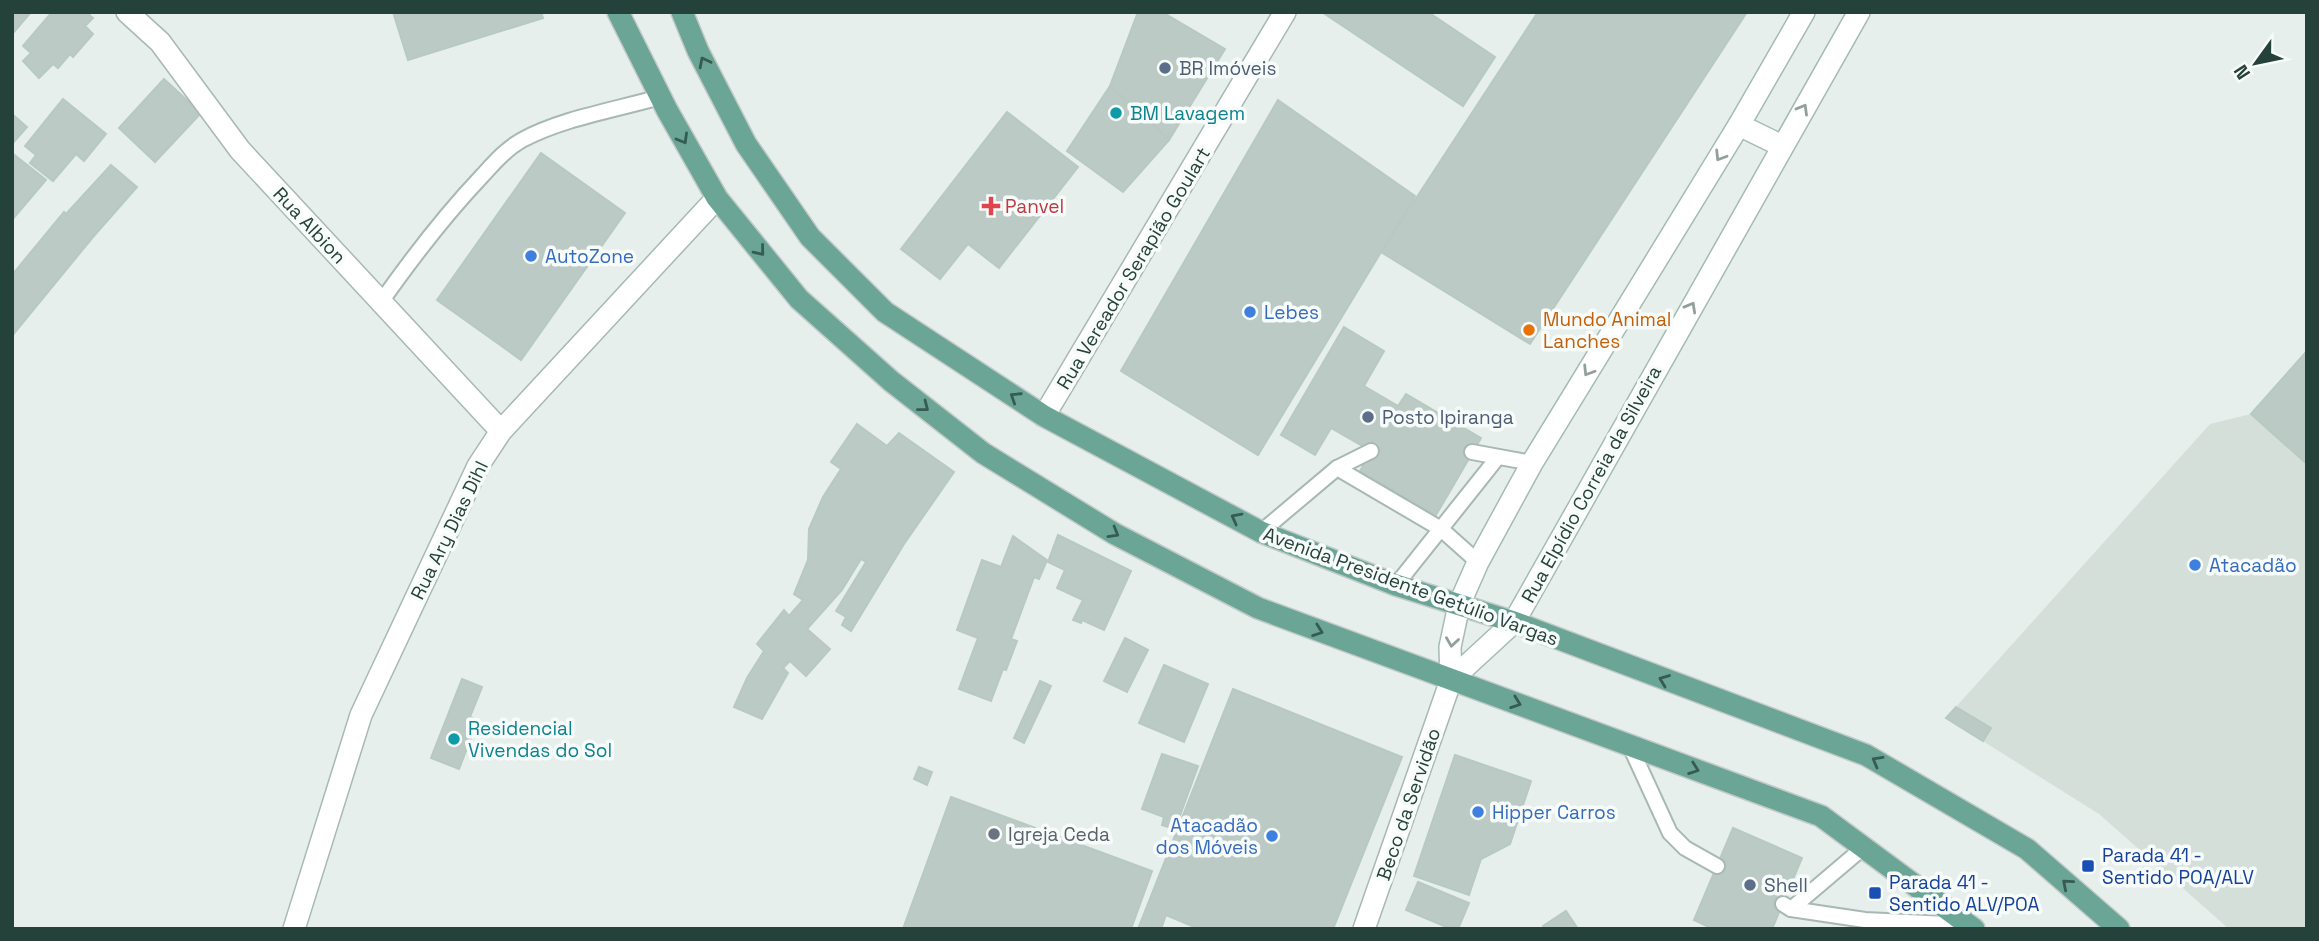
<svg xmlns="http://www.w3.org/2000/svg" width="2319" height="941" font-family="'Space Grotesk',sans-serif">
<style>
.built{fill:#d4dfda}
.building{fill:#bbcac4;stroke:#b8c9c2;stroke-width:2}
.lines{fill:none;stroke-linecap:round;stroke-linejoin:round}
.service-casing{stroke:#a8b8b2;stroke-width:18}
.minor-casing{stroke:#a8b8b2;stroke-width:24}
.secondary-casing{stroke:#a4bbb3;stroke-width:24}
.primary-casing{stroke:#c2cac8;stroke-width:24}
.service{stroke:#fff;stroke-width:14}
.minor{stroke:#fff;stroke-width:21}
.secondary{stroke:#fff;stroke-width:21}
.primary{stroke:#6aa596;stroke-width:21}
.oneway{stroke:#365b51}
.oneway2{stroke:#92a09c}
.service-dot{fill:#5c6f8a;stroke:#f7fbf9;stroke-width:2.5}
.culture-dot{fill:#0f9aa8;stroke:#f7fbf9;stroke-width:2.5}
.health-dot{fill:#e0444e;stroke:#f7fbf9;stroke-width:2.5}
.shop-dot{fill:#3f7fe0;stroke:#f7fbf9;stroke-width:2.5}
.food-dot{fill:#e8710a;stroke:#f7fbf9;stroke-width:2.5}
.worship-dot{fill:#6b7280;stroke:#f7fbf9;stroke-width:2.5}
.transit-dot{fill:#1a4fb4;stroke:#f7fbf9;stroke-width:2.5}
.labels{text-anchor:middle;stroke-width:7;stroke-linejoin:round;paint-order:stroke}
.service-label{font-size:19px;fill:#4e5e75;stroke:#f7fbf9;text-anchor:start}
.culture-label{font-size:19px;fill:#0d838f;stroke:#f7fbf9;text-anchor:start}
.health-label{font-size:19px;fill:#be3a42;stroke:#f7fbf9;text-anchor:start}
.street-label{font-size:19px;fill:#24423a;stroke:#f7fbf9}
.shop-label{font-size:19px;fill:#366cbe;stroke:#f7fbf9;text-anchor:start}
.food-label{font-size:19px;fill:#c56008;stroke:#f7fbf9;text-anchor:start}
.worship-label{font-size:19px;fill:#5b616d;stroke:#f7fbf9;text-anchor:start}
.transit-label{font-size:19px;fill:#164399;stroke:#f7fbf9;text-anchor:start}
</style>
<rect width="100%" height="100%" fill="#e6efeb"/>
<path class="built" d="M2307,351v578h-78l-130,-115 -153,-96 264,-294 41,-10z"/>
<g class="building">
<path d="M12,12h19l-17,20 -2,-2z"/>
<path d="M52,12h34l7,6 -8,8 8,8 -20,23 -3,-3 -12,14 -5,-4 -14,14 -16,-17 8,-8 -8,-7z"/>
<path d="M393,12h148l2,6 -135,42z"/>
<path d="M1138,12h24l63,37 -56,91 -59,-54z"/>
<path d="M1322,12h106l67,45 -32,49z"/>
<path d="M1538,12h209l-217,332 -149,-92z"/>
<path d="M164,79l37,34 -46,49 -36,-34z"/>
<path d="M1110,86l59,54 -46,52 -56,-41z"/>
<path d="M63,99l43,35 -22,27 -8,-7 -23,27 -23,-18 6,-8 -11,-9z"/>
<path d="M1278,100l137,96 -157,259 -137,-84z"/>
<path d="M1007,112l71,55 -79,101 -31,-24 -28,35 -39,-30z"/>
<path d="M12,114l15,13 -15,17z"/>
<path d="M12,153l34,27 -34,40z"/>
<path d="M541,153l84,60 -104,147 -84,-60z"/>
<path d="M111,165l26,22 -44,50 -81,99v-61l52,-63 2,2z"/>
<path d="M1344,327l40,24 -20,35 34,20 8,-12 75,44 -45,77 -76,-44 11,-20 -40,-23 -16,27 -34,-20z"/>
<path d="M2307,351v113l-56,-50z"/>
<path d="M857,424l30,22 12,-13 55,39 -50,72 -53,87 -9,-6 4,-8 -10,-6 30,-49 -5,-3 -19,31 -35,39 23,20 -24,27 -16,-15 -7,7 5,5 -26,46 -28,-12 13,-29 17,-27 -7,-7 27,-34 5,6 14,-16 -9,-6 14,-34 1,-31 14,-32 18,-28 -10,-7z"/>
<path d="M1058,535l73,36 -27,59 -22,-10 -1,3 -8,-3 10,-20 -26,-12 8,-18 -17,-8z"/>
<path d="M1013,536l34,24 -8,19 -5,-2 -23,62 6,2 -11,29 -3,-1 -12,32 -32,-12 19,-51 -21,-8 25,-70 19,7z"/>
<path d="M1125,638l23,12 -21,42 -23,-11z"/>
<path d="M1164,665l44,19 -24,58 -45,-19z"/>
<path d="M462,679l20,8 -12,30 8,3 -19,49 -28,-11z"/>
<path d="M1040,681l11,5 -27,57 -10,-5z"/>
<path d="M1233,689l169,68 -69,172h-134l-33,-14 -5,14h-23z"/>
<path d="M1956,707l35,21 -8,13 -37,-23z"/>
<path d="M1162,754l36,12 -23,63 -13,-4 2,-8 -22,-8z"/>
<path d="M1455,755l76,26 -21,63 -29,15 -12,36 -55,-19z"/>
<path d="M919,767l13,5 -5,13 -13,-6z"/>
<path d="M951,797l201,74 -21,58h-228z"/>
<path d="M1733,828l69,30 -30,71h-59l-19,-9z"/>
<path d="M1418,882l51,21 -11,26h-7l-45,-19z"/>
<path d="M1566,911l12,18h-33l-2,-3z"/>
</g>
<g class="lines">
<g class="service-casing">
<g id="service">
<path d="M381,302c31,-44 64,-87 101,-126 12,-13 24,-27 40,-36 41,-22 93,-30 138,-43"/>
<path d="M1472,452l60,11"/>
<path d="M1337,468l34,-17"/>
<path d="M1261,532l76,-64 104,61 37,33"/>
<path d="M1396,585l102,-128"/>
<path d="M1630,746l40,87 15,15 32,18"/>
<path d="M1783,904l8,5 74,11 103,5"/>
<path d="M1791,909l73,-62"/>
</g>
</g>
<g class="minor-casing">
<g id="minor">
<path d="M127,12l33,30 80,108 261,281"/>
<path d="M1044,416l241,-404"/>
<path d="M294,929l67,-214 117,-249 23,-35 216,-233"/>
<path d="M1364,929l87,-249"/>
</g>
</g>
<g class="secondary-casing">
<g id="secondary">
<path d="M1739,125l43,21"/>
<path d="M1451,680l63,-58 345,-610"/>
<path d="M1451,680l-1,-33 9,-42 19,-43 54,-99 207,-338 65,-113"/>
</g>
</g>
<g class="primary-casing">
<g id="primary">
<path d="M618,12l49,98 50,88 82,101 92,82 92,72 132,81 143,74 563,208 153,113"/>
<path d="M682,12l16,39 48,93 64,93 75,75 159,104 217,116 135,53 118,37 352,133 161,94 92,80"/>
</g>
</g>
<use href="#service" class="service"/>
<use href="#minor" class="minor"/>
<use href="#secondary" class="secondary"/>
<use href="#primary" class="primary"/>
</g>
<defs><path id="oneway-chevron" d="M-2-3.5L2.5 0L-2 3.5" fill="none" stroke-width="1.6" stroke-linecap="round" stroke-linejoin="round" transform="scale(1.75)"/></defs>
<g class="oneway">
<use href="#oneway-chevron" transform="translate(704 62) rotate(-117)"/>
<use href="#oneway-chevron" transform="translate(683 139) rotate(60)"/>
<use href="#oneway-chevron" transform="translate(760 251) rotate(51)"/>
<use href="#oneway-chevron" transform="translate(1015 397) rotate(-147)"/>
<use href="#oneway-chevron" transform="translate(924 407) rotate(38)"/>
<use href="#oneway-chevron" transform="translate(1236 518) rotate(-152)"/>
<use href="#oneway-chevron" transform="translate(1114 533) rotate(30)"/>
<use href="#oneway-chevron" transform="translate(1318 631) rotate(20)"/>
<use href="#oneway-chevron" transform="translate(1664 680) rotate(-159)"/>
<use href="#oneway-chevron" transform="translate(1516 703) rotate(20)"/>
<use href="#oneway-chevron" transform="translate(1877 761) rotate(-150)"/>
<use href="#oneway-chevron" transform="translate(1694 769) rotate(20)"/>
<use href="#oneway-chevron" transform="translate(2067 884) rotate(-139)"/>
</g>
<g class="oneway2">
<use href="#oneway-chevron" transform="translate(1803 109) rotate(-60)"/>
<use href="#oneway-chevron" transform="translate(1720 156) rotate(122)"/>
<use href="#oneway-chevron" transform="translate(1691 307) rotate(-61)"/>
<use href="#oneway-chevron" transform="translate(1588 371) rotate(122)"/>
<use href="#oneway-chevron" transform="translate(1452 642) rotate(98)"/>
</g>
<g class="service-dot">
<circle cx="1165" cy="68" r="7"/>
<circle cx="1368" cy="417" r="7"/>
<circle cx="1750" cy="885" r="7"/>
</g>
<g class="culture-dot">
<circle cx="1116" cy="113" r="7"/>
<circle cx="454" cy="739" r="7"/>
</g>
<path class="health-dot" d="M987.5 195.5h7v7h7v7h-7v7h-7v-7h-7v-7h7z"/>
<g class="shop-dot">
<circle cx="531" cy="256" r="7"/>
<circle cx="1250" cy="312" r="7"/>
<circle cx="2195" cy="565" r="7"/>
<circle cx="1478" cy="812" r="7"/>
<circle cx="1272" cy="836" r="7"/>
</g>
<circle class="food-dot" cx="1529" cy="330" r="7"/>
<circle class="worship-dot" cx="994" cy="834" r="7"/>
<g class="transit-dot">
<rect x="2081" y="859" width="14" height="14" rx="3.5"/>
<rect x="1868" y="886" width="14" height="14" rx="3.5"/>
</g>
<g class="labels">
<g class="service-label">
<text x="1179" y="75">BR Imóveis</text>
<text x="1382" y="424">Posto Ipiranga</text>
<text x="1764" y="892">Shell</text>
</g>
<g class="culture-label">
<text x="1130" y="120">BM Lavagem</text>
<text x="468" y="735">Residencial<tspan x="468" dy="22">Vivendas do Sol</tspan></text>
</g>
<g class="health-label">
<text x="1005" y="213">Panvel</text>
</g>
<g class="street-label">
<text transform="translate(310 225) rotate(47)" y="7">Rua Albion</text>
<text transform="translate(1133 268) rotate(-59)" y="7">Rua Vereador Serapião Goulart</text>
<text transform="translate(1591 484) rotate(-61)" y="7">Rua Elpídio Correia da Silveira</text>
<text transform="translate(449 530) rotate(-64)" y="7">Rua Ary Dias Dihl</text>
<text transform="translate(1411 586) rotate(20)" y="7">Avenida Presidente Getúlio Vargas</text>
<text transform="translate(1408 804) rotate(-71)" y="7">Beco da Servidão</text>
</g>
<g class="shop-label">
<text x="545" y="263">AutoZone</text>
<text x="1264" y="319">Lebes</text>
<text x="2209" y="572">Atacadão</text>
<text x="1492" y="819">Hipper Carros</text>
<text x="1258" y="832" text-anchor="end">Atacadão<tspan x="1258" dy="22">dos Móveis</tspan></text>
</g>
<g class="food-label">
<text x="1543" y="326">Mundo Animal<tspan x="1543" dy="22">Lanches</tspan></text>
</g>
<g class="worship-label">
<text x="1008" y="841">Igreja Ceda</text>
</g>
<g class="transit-label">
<text x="2102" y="862">Parada 41 -<tspan x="2102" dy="22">Sentido POA/ALV</tspan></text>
<text x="1889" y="889">Parada 41 -<tspan x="1889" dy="22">Sentido ALV/POA</tspan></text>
</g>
</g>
<rect width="2319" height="941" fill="none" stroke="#24423a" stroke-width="28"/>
<g transform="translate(2256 63) rotate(237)" stroke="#f7fbf9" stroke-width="5" paint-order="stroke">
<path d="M0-5L12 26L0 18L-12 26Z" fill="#24423a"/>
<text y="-10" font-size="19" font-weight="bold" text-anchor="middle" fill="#24423a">N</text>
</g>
</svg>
